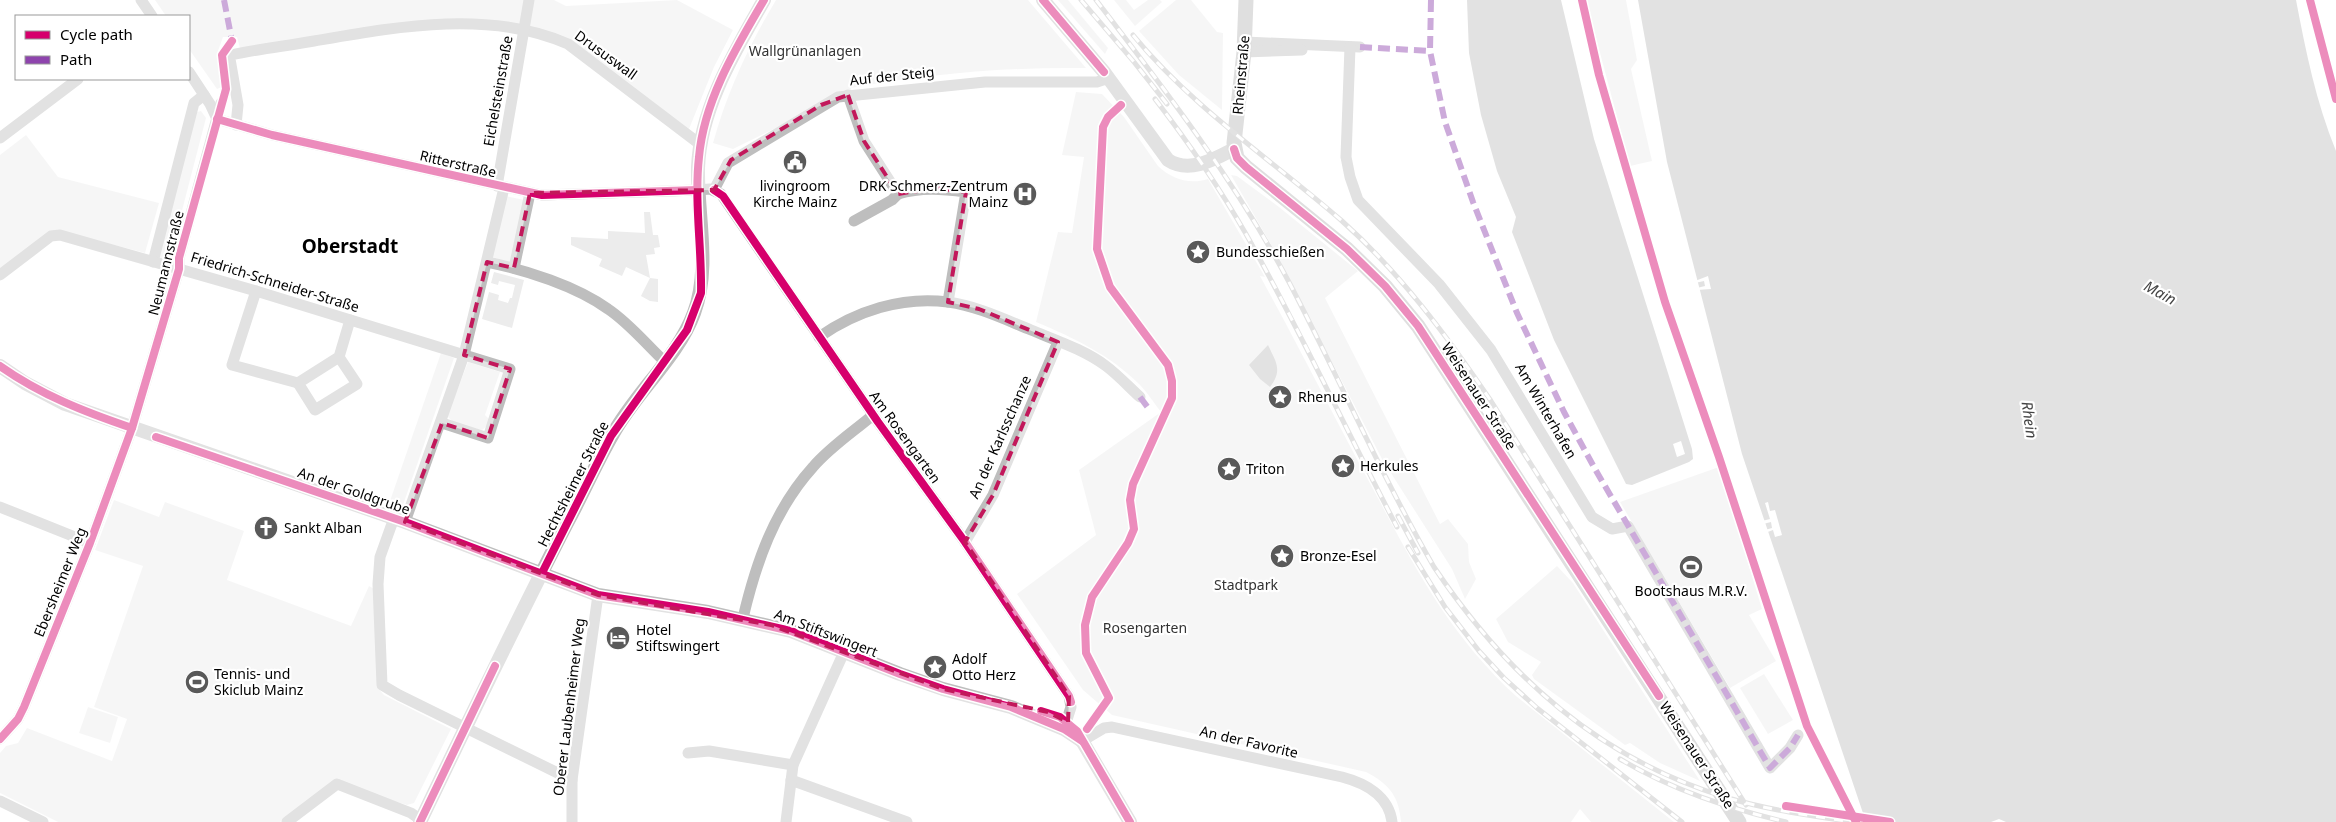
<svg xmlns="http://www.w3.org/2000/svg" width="2336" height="822" font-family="'Noto Sans',sans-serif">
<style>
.green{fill:#ececec}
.water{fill:#bfbfbf}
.pier{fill:#fff}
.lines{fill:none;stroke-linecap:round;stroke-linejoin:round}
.minor{stroke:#bebebe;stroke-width:11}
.tertiary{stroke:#bebebe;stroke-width:14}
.secondary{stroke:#b8b8b8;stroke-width:15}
.rail-casing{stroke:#bebebe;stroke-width:5}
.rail{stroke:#fff;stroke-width:3;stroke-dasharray:9;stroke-linecap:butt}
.quiet{stroke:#8e44ad;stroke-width:6;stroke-dasharray:12 6;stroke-linecap:butt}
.cycleway-casing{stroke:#fff;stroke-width:11}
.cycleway{stroke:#d6006c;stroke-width:8}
.marked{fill:none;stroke:#c2185b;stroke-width:4;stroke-dasharray:10 6;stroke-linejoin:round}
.labels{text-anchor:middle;stroke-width:4.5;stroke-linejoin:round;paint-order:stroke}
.park-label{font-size:14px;fill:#333;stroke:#fff}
.street-label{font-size:14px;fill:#000;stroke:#fff}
.poi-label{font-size:14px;fill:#000;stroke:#fff;text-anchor:start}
.water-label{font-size:15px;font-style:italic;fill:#444;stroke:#fff}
.district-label{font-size:19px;font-weight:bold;fill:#000;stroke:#fff}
</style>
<rect width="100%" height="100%" fill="#fff"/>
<g class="green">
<path d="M155,0h399l12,6 111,-6 56,30 -19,37 -25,62 -119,-89c-104,-40 -223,-6 -330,8l-3,-11h-14l-5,14 6,35 -7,3 -28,-40v-33h-23z"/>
<path d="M776,0h252l58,68c-79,-1 -158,6 -235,20v3l-118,58 -20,-6c14,-51 36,-98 63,-143z"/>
<path d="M1058,0h10l40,48 -3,6z"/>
<path d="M1114,0h12l8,10 14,-10h12l2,2 -27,24z"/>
<path d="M1176,0h15l26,32 6,1 -1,77 -43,-35 -40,-44z"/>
<path d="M1586,0h40l11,60 -6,9 21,92 -22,5z"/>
<path d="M1076,92l26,2 22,23 34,49c14,13 31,19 50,13l57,98 -5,-1c41,74 78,149 118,222 40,76 74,139 138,198l158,126h-83l-11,-13 -9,13h-170c-2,-26 -12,-38 -35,-50l-254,-57 -29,-25 -66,-96 79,-59 -17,-65 82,-58c-7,-9 -14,-20 -22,-28 -29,-29 -65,-46 -103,-62l22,-90 14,1 12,-76 -22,-2z"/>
<path d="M201,111l5,7 -36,139 -3,3 -7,-1 -2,-6 39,-141z"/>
<path d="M26,135l32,42 101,26 -14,50 -83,-22 -62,38v-114z"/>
<path d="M1231,175l6,1 42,31 79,64 -33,27 115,226 8,-5 20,25 1,18 7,17 -11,20 -13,-30 -70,-110 -105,-204z"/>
<path d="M506,196l18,4 -14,62 -18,-5z"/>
<path d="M644,212h6l3,23h5l2,12 -6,1 1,6 -9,1 4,23 8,1v23l-8,-1 -9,-5 9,-18 -24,-11 -4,9 -23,-10 3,-7 -31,-14v-8l37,2v-8l37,2z"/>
<path d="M494,272l30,8 -12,48 -30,-9 7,-27 10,3 -1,5 10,3 2,-5h2l3,-13 -16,-4 -1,4 -7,-2z"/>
<path d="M441,353l13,5 -51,147 -13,-4z"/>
<path d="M468,362l32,10 -15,43 5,5 -2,5 -6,5 -27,-6 -8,-8z"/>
<path d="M1719,467l43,142 -13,6 27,46 -46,27 -110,-186z"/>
<path d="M114,500l45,17 6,-15 79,29 -17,49 124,46 18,-40 7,4 2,98 6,7 67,34 -37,74 -7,2 -73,-22 -54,39h-222l-58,-29v-40l6,-7 12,-3 9,-15 85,33 15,-42 -33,-12 49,-141 -48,-16z"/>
<path d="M1557,566l16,17 127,198 -40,-18 -30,-20 -5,2 -91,-66 -2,-4 9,-13 -33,-20 -12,-23z"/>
<path d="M1764,674l29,46 -25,14 -28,-46z"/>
<path d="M88,707l30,10 -8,26 -31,-10z"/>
</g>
<g class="water">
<path d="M1467,0h94l33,139 98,310 1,10 -4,3 -57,23 -6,-1 -72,-144 -42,-108 4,-15 -19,-46 -16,-56 -12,-62z"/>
<path d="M1638,0h658c10,52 20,102 40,151v671h-330l-7,-3 -8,3h-125l-124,-368 -75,-292z"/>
<path d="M1268,345c8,17 15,25 2,42l-10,-8 -11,-14z"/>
</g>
<g class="pier">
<path d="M1708,276l3,13 -14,1v-2l8,-2 -1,-5 -9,2v-2z"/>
<path d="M1681,441l4,13 -8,3 -4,-13z"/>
<path d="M1768,502l2,9 5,-1 7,25 -7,2 -2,-7 -8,3v-3l7,-2 -1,-6 -8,2 -1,-3 8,-2 -5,-16z"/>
</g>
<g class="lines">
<g class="minor">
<path d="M141,0l11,16"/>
<path d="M1245,42l115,5"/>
<path d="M1350,47l-4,110 4,20 8,23 81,84 52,66 101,167 20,12 16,-3 142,242 20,-20 8,-13"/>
<path d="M1244,52l58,-2"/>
<path d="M189,72l21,32 7,15 55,16 270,60 156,-5 12,-1 11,5 157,228 87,120 104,154 2,11 -7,22"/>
<path d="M848,95l16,46 34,53c23,-7 45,-5 68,-2l-18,110"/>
<path d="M236,125l2,-20 -8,-46 1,-4c27,-6 55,-9 83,-14 81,-14 175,-32 254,3l133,101"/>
<path d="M0,138l78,-59"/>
<path d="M497,186l32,-186"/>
<path d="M714,190l14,-27 110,-66 147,-15h112l12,-4"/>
<path d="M854,221l38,-21 6,-6"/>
<path d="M153,262l41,-159 10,-8"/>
<path d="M487,262c39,8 89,24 121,47 21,14 38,35 56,52"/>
<path d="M514,268l16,-75"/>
<path d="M0,275l51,-39 9,-1 196,56 254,78 -22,69 -46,-15"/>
<path d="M256,291l-24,74 66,18"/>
<path d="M819,337c37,-26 83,-41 129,-35 29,4 56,17 83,28 24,10 54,20 75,36 12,9 23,21 34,31"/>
<path d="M339,357l18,27 -42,26 -17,-27 41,-26 11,-37"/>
<path d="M0,507l90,36"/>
<path d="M394,518l-14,39 -2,27 4,101 17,10 173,85"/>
<path d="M405,522l59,-167 40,-167"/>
<path d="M965,542l28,-47 65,-153"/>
<path d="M743,618c13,-55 31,-108 70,-151 17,-20 40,-35 60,-52"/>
<path d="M0,739l18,-20 6,-12 66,-164 42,-115 47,-159v-11l42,-155"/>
<path d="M1082,741l22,-13 8,-1 230,50c23,6 47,19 50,45"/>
<path d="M688,753l21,-2 84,14"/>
<path d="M791,780l116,42"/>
<path d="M0,801l43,21"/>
<path d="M287,822l50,-38 74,29 10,7"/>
<path d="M572,822v-42l26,-185"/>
<path d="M786,822l7,-57 51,-113"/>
</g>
<g class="tertiary">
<path d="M1043,0l61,72 64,88c21,14 47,-1 66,-11"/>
<path d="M0,366l25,17 40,21 340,118 193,73 110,17 83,19 109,43 43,15 68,18 53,22 18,12"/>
<path d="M1078,734l52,88"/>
<path d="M420,822c48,-100 96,-200 147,-299 16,-29 29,-60 46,-89 23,-42 65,-77 81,-121 17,-45 3,-98 4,-145 2,-60 37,-117 66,-168"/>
</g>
<path class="secondary" d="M1246,0l-2,52 -10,91 3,15 9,9 101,82 38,37 33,40 321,496"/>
<g class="rail-casing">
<g id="rail">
<path d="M1081,0l53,62 33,42"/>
<path d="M1096,0c70,91 140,182 194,284 49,94 91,191 144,283 73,109 165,192 294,231 41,12 83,18 126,24"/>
<path d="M1133,35c60,73 139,125 209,186 59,53 105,115 149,180l255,404"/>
<path d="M1155,99c33,43 64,88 91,135 54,96 100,196 151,293"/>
<path d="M1398,516l20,37"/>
<path d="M1408,547l37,60 34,44 25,27 33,30 145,114"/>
<path d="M1620,759c52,31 108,49 166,63"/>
</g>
</g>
<use href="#rail" class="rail"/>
<g class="quiet">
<path d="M224,0l8,41 -2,3"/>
<path d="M1431,0l-1,51 15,71 28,80 44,111 47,99 31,57 175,299 20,-20 8,-13"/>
<path d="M1360,47l70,4"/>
<path d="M1140,397l9,12"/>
</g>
<g class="cycleway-casing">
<g id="cycleway">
<path d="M1043,0l61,72"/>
<path d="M1582,0l17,75 66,227 54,155 88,269 49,96"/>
<path d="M2310,0l26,99"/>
<path d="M217,119l55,16 270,60 156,-5"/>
<path d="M1234,149l3,9 9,9 101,82 38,37 33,40 241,370"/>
<path d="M714,190l9,6 155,226 87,120 104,154 2,6"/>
<path d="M0,366c41,29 85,46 132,62"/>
<path d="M156,437l249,85 193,73 110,17 83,19 109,43 43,15 68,18 53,22 18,12"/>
<path d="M542,573l69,-137 76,-106 14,-37c1,-45 -7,-91 -2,-136 5,-57 37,-109 65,-157"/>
<path d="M1041,711l19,6 17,14 53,91"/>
<path d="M1087,729l22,-31 -23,-45 -1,-28 7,-28 36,-54 6,-14 -4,-29 3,-16 39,-86v-17l-4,-16 -58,-78 -13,-38 6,-122 5,-10 13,-12"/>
<path d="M0,739l18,-20 6,-12 66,-164 42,-115 47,-159v-11l47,-169 -4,-34 10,-14"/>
<path d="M1786,806l104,16"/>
<path d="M420,822l75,-156"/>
</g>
</g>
<use href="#cycleway" class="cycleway"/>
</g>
<path d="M0 0H2336V822H0ZM848,95l16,46 34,53 38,-6 30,4 -18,110 31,7 79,33 -65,153 -28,47 104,154 -1,26 -20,-10 -105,-23 -172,-64 -173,-30 -193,-73 37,-99 46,15 22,-69 -46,-14 23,-93 27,6 16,-75 184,-3 17,-30 90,-55z" fill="#fff" fill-opacity=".55" fill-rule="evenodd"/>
<path class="marked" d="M848,95l16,46 34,53 38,-6 30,4 -18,110 31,7 79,33 -65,153 -28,47 104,154 -1,26 -20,-10 -105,-23 -172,-64 -173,-30 -193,-73 37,-99 46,15 22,-69 -46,-14 23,-93 27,6 16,-75 184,-3 17,-30 90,-55z"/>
<defs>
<g id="civic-disc" transform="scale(1.25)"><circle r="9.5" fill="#595959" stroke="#fff"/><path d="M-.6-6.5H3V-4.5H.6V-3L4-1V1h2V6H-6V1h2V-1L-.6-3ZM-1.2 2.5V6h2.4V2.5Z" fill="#fff"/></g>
<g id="hospital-disc" transform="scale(1.25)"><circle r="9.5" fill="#595959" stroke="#fff"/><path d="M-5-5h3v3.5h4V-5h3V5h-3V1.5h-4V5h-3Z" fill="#fff"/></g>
<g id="sight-disc" transform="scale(1.25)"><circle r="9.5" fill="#595959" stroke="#fff"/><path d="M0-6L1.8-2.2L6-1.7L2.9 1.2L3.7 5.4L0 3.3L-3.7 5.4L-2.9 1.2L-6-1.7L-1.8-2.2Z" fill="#fff"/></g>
<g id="church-disc" transform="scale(1.25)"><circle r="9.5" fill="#595959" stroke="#fff"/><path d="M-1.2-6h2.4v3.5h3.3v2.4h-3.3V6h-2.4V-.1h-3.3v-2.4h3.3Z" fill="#fff"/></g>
<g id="stadium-disc" transform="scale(1.25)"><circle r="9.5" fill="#595959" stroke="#fff"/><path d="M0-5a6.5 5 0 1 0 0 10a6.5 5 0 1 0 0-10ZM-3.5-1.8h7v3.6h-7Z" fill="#fff"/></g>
<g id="hotel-disc" transform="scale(1.25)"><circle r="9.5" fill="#595959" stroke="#fff"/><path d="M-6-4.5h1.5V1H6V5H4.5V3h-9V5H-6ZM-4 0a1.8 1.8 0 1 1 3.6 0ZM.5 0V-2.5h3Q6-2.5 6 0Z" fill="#fff"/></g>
</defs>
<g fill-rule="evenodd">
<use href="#civic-disc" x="795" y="162"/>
<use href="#hospital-disc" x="1025" y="194"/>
<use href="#sight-disc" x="1198" y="252"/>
<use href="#sight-disc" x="1280" y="397"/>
<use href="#sight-disc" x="1343" y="466"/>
<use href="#sight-disc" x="1229" y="469"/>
<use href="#church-disc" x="266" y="528"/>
<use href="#sight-disc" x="1282" y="556"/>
<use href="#stadium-disc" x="1691" y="567"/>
<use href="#hotel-disc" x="618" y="638"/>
<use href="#sight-disc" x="935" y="667"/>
<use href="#stadium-disc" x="197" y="682"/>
</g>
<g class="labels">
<g class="park-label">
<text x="805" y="56">Wallgrünanlagen</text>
<text x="1246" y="590">Stadtpark</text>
<text x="1145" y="633">Rosengarten</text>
</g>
<g class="street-label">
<text transform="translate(606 55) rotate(36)" y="5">Drususwall</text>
<text transform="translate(1241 75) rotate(-85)" y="5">Rheinstraße</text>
<text transform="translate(892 76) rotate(-6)" y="5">Auf der Steig</text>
<text transform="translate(498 91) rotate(-80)" y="5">Eichelsteinstraße</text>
<text transform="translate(458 164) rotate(13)" y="5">Ritterstraße</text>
<text transform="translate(166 263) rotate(-76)" y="5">Neumannstraße</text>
<text transform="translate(275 282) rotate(17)" y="5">Friedrich-Schneider-Straße</text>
<text transform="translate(1479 396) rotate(57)" y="5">Weisenauer Straße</text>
<text transform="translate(1546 411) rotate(60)" y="5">Am Winterhafen</text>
<text transform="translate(905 437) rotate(54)" y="5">Am Rosengarten</text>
<text transform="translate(1000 437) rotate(-66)" y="5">An der Karlsschanze</text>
<text transform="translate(573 484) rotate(-63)" y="5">Hechtsheimer Straße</text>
<text transform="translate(354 491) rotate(19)" y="5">An der Goldgrube</text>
<text transform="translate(60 582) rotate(-68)" y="5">Ebersheimer Weg</text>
<text transform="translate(826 633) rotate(21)" y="5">Am Stiftswingert</text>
<text transform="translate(569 707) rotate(-83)" y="5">Oberer Laubenheimer Weg</text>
<text transform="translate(1249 742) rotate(13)" y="5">An der Favorite</text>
<text transform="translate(1697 755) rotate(57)" y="5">Weisenauer Straße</text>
</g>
<g class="poi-label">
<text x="795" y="191" text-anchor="middle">livingroom<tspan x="795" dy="16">Kirche Mainz</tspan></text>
<text x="1008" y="191" text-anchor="end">DRK Schmerz-Zentrum<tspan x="1008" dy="16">Mainz</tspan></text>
<text x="1216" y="257">Bundesschießen</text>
<text x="1298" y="402">Rhenus</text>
<text x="1360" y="471">Herkules</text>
<text x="1246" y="474">Triton</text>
<text x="284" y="533">Sankt Alban</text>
<text x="1300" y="561">Bronze-Esel</text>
<text x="1691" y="596" text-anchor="middle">Bootshaus M.R.V.</text>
<text x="636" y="635">Hotel<tspan x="636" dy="16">Stiftswingert</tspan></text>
<text x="952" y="664">Adolf<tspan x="952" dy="16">Otto Herz</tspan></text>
<text x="214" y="679">Tennis- und<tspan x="214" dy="16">Skiclub Mainz</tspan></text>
</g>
<g class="water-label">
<text transform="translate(2160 293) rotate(28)" y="5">Main</text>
<text transform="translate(2029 420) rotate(82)" y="5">Rhein</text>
</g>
<g class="district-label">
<text x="350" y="253">Oberstadt</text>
</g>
</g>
<rect x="15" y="15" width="175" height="65" fill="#ffffff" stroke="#999999"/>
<rect x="25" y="31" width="25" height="8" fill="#d6006c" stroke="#999999"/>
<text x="60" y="40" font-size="15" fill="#000000">Cycle path</text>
<rect x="25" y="56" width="25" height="8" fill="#8e44ad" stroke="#999999"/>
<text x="60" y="65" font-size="15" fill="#000000">Path</text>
</svg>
